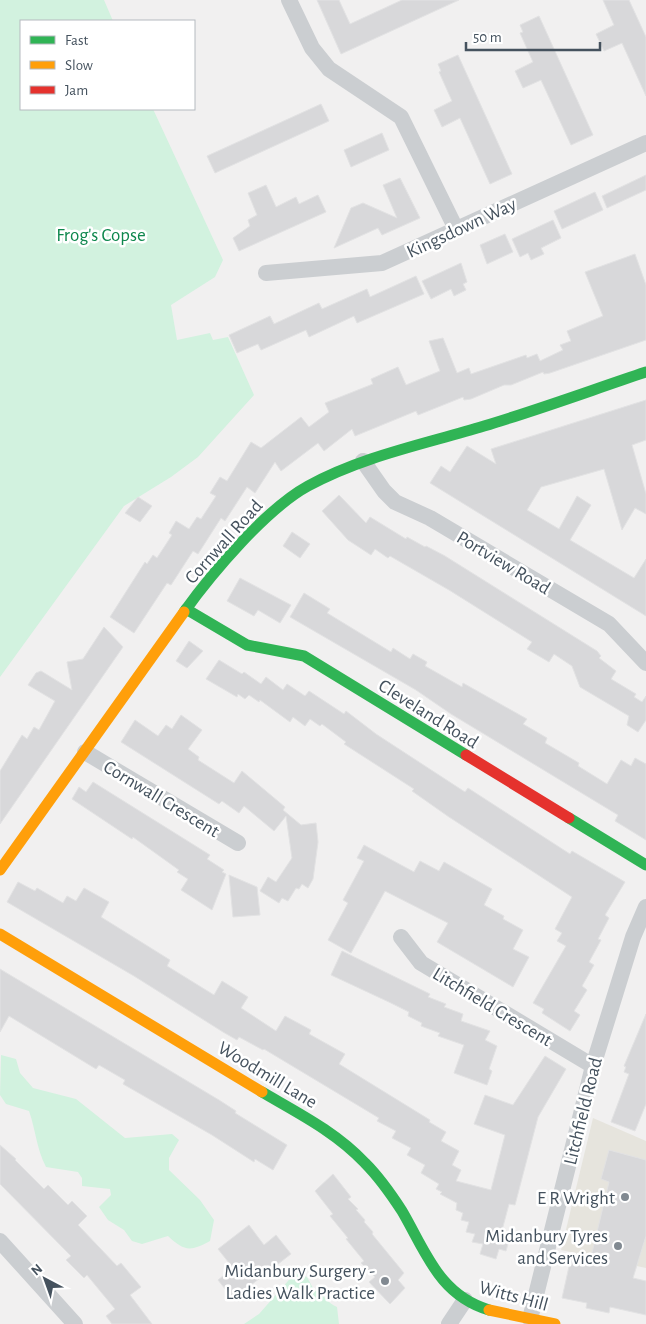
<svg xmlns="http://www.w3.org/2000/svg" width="646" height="1324" font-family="'Alegreya Sans',sans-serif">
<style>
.commercial{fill:#e6e4dd}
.green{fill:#d2f2df}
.building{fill:#d8d8da;stroke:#e2e2e3}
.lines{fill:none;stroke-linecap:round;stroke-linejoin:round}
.street{stroke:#cbced1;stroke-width:16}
.fast{stroke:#30b455;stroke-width:11}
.slow{stroke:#ff9f0a;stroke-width:11}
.jam{stroke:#e5322d;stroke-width:11}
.poi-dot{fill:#818991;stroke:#fff;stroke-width:2}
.labels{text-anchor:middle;stroke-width:5;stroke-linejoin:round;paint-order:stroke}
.street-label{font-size:19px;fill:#45525e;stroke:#fff}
.park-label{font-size:19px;fill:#0e874d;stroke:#fff}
.poi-label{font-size:19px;fill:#45525e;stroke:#fff;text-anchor:end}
</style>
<rect width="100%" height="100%" fill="#f1f0f0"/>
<path class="commercial" d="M593,1118l53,23v127l-85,-18z"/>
<g class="green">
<path d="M0,0h104l9,21h-92v88h132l70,151 -8,17 -44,28 6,35 33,-7 3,7 15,-3 26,58 -56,62 -27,20 -47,29 -124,171z"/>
<path d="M1,1055l15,4 4,14 13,15 43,11 49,39 47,-4 7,6 -10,18v12l31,30 14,20 -4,21c-20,11 -26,10 -42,-5l-26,8 -10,-3 -8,-11 -16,-10 -9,-13 12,-12 -1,-6 -28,-3v-8l-4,-6 -32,-5c-10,-20 -10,-36 -17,-56l-23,-7 -6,-9z"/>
<path d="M295,1273l12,4 7,13c10,4 13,13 23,17l2,17h-95l15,-10z"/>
</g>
<g class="building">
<path d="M317,0h22l11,24 52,-24h57l-118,54z"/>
<path d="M603,0h26l17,37v59l-24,-53 -18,8 -8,-17 18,-9z"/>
<path d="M539,16l54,119 -22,10 -30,-65 -18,8 -8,-17 18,-9 -13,-29 3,-1 -3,-7z"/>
<path d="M458,55l54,119 -22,10 -30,-66 -18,9 -8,-17 18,-9 -13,-29 2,-1 -3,-7z"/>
<path d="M321,104l8,17 -114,52 -8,-17z"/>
<path d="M382,133l7,17 -38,17 -7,-17z"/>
<path d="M646,175v15l-39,18 -5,-12z"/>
<path d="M400,178l20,40 -38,17 -4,-7 -44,20 17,-40 12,-5 34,15 -14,-33z"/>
<path d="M266,185l10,22 20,-10 3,7 19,-9 8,17 -87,39 -6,-13 17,-12 -2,-6 9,-5 -9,-22z"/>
<path d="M595,192l8,18 -41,19 -8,-18z"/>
<path d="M553,220l8,18 -20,10 3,6 -13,6 -3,-7 -8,4 -8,-18z"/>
<path d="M505,234l8,18 -26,12 -7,-19z"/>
<path d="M635,254l11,31v55l-96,33 -6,1 -1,-2 -32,13h-7l-33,14 -7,1 -1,-3 -45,18 -2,-4 -61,25 -3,-7 -28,22 -6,-8 -37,28 -6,-9 -20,31 -8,-6 -22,34 -4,-3 -23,36 -5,-3 -22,34 -4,-2 -33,50 -24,-16 35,-55 2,2 6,-9 4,3 15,-23 -3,-2 7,-12 13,8 8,-12 4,2 15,-23 -6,-3 10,-16 7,4 24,-39 10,6 40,-31 8,10 20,-15 -4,-9 48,-19 -2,-5 27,-12 8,18 34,-14 -11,-30 14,-3 14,35 12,-5 2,6 55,-19 1,3 10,-4 3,7 23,-11 -3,-5 11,-4 -4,-10 36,-15 -18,-44z"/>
<path d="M461,263l6,19 -4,2 3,6 -12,6 -3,-7 -20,10 -9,-18z"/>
<path d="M416,276l8,18 -67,29 -3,-7 -45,21 -3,-7 -45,20 -3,-6 -21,9 -8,-18 41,-19 4,8 45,-21 3,6 45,-20 3,8z"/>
<path d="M646,400v40l-14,5 14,49v20l-11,-6 -13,22 -18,-61 -63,18 -14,23 32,19 18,-33 14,9 -21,35 64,38 12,-19v57l-216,-133 11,-17 9,6 17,-26 29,18 -5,-15z"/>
<path d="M339,495l27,28 4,-6 36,22 1,-2 18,10 1,-1 19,10 152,95 4,5 -2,2 17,13 -5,8 25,15 -2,3 8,5 4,-6v24l-8,12 -11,-7 2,-9 -49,-29 -8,-21 -18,-12 -5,8 -22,-13 5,-7 -83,-52 -59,-34 -2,2 -13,-9 -4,6 -23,-15 -26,-29z"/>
<path d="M138,497l14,9 -12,16 -15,-9z"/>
<path d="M292,532l18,12 -10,14 -17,-12z"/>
<path d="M240,578l51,27 -11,18 -22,-13 -4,6 -27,-15z"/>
<path d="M304,593l26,16 -3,4 64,39 2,-4 17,11 3,-5 14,8 -2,4 37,21 1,-4 64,36 -4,5 24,14 -2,5 34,20 -1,3 29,18 14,-24 10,6 4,-8 11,6v76l-31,-19 3,-6 -167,-101 -35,-24 -126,-73z"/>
<path d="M104,627l19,20 -123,177v-53l22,-36 5,4 7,-12 5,3 16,-29 -27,-16 8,-12 5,-2 31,19 -5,-28 16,-3z"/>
<path d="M189,641l14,10 -16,17 -11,-7z"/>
<path d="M219,660l23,14 2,-2 17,12 5,-7 17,13 4,-6 18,12 4,-5 35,23 2,-3 30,23 89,58 3,-4 102,66 2,-3 53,31 -20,33 4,3 -11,21 3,1 -12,22 5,3 -12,21 5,4 -13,21 6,4 -10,16 -28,-18 2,-4 -11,-6 33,-57 -9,-5 5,-8 -7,-4 17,-32 -123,-80 -37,-26 2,-2 -70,-45 2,-2 -24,-18 -2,2 -10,-7 -5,7 -12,-9 -3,5 -30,-22 -1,2 -10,-7 -4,4 -7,-5 -1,3 -31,-18z"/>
<path d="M181,715l21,15 -14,19 11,8 -1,3 36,23 8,-12 43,36 -2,3 18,15 15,-2 2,19 -5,37 -5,9 -6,-4 -3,5 -3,-1 -8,13 -6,-3 -3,5 -19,-12 8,-14 8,5 16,-24 -6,-42 -12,15 -30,-25 -5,7 -17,-12 -3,3 -98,-62 14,-22 23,16 8,-11 6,4z"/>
<path d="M93,782l117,73 -3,4 17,11 -2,2 4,2 -14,36 -31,-20 7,-11 -11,-7 2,-2 -46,-33 -1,2 -60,-40 7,-12 7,5z"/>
<path d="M364,845l50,27 6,-11 19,10 5,-9 48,27 -8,16 20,11 -1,3 20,11 -10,19 16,8 -16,30 -76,-45 11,-19 -63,-32 -34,62 -23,-13 20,-37 -5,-3 21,-39 -7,-3z"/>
<path d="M229,875l28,12 3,28 -27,2z"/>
<path d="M18,882l17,9 2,-3 26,15 4,-7 9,5 8,-13 25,14 -8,15 69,43 -3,6 47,29 8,-14 26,16 -7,11 35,23 9,-15 26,14 -2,4 36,20 -6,10 91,56 -1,2 17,10 -5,9 18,10 -7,14 9,5 -5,11 35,9 14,-55 -31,-11 11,-29 28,10 32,-49 21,13 -28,48 -23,88 -6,-1 -8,30 9,3 -4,14 -7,-2 -3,10 -16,-5 3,-10 -11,-2 3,-8 -9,-2 3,-10 -8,-2 2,-7 -7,-3 1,-7 -17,-9 2,-2 -6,-3 3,-5 -18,-11 4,-8 -18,-10 4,-7 -19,-10 4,-7 -19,-10 2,-3 -115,-69 -1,1 -24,-13 -2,3 -14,-8 -89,-56 -127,-74z"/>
<path d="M342,951l88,43 -2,3 18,7 -2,3 19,7 -2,7 29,10 -5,9 12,6 -8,23 3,2 -5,14 -33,-12 10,-28 -26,-9 2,-3 -19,-7 1,-3 -14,-7 1,-4 -18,-9 -60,-28z"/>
<path d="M0,969l219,131 17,11 -1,2 52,32 -14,25 -18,-11 -1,3 -42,-27 -89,-51 2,-4 -26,-15 -3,4 -87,-53 -9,16z"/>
<path d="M646,1014v90l-11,27 -24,-9 18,-48 -5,-2 2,-5 -2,-1z"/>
<path d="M0,1145l16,14 -1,1 29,29 4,-4 20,20 4,-4 15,15 -9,9 39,41 4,-3 20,24 -11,8 22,29h-40l-6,-8 9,-7 -28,-34 -3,3 -18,-18 5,-4 -71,-72z"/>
<path d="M609,1150l37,10v76l-13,42 13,3v34l-36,-8 -1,6 -23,-5 1,-5 -25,-5 10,-45 19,4 18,-75 -8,-3z"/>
<path d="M333,1174l18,23 -3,2 10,10 -2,1 9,10 -1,2 9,10 -1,2 32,39 -6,7 7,8 -15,16 -21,-22 6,-5 -14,-14 3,-2 -18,-22 2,-1 -18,-22 3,-2 -18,-23z"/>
<path d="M249,1225l15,20 12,-10 15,19 -58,45 -15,-19 15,-12 -15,-19z"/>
</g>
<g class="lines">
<g class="street">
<path d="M289,0l23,48 17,21 72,48 55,112"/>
<path d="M266,273l116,-10 264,-120"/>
<path d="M363,461l21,30 11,11 35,16 179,106 37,39"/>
<path d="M85,752l153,91"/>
<path d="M401,937l20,26 172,103"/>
<path d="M0,1241l75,83"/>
<path d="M530,1319l63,-253 40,-129 13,-30"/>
<path d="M449,1324l16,-24"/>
</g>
<g class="fast">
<path d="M186,609l61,36 57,11 162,99"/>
<path d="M184,612c28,-39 82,-103 124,-126 55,-30 117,-42 176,-60 54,-16 108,-36 162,-54"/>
<path d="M569,818l77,47"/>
<path d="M262,1092c36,21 74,40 103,71 14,14 26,31 37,48 24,41 37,84 87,99"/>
</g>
<g class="slow">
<path d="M0,870l184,-258"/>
<path d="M0,934l262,158"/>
<path d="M489,1310l66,14"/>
</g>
<path class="jam" d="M466,755l103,63"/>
</g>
<g class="poi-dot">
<circle cx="625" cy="1197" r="5"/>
<circle cx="618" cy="1246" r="5"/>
<circle cx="385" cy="1281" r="5"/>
</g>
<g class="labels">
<g class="street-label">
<text transform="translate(461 227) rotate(-25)" y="7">Kingsdown Way</text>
<text transform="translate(223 541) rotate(-48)" y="7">Cornwall Road</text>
<text transform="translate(504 562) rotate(31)" y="7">Portview Road</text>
<text transform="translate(429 713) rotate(32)" y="7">Cleveland Road</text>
<text transform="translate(162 798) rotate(31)" y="7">Cornwall Crescent</text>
<text transform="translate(493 1006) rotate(31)" y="7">Litchfield Crescent</text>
<text transform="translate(268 1074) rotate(31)" y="7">Woodmill Lane</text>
<text transform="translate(582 1111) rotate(-76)" y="7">Litchfield Road</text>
<text transform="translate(514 1295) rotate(15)" y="7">Witts Hill</text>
</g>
<g class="park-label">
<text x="101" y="241">Frog's Copse</text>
</g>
<g class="poi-label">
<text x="615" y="1204">E R Wright</text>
<text x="608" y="1242">Midanbury Tyres<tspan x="608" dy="22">and Services</tspan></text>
<text x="375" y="1277">Midanbury Surgery -<tspan x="375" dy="22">Ladies Walk Practice</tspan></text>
</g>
</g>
<rect x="20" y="20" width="175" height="90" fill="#ffffff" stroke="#b5babf"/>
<rect x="30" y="36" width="25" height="8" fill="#30b455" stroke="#b5babf"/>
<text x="65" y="45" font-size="15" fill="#45525e">Fast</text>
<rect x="30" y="61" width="25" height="8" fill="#ff9f0a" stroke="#b5babf"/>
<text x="65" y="70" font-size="15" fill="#45525e">Slow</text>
<rect x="30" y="86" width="25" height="8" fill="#e5322d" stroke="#b5babf"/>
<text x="65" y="95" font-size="15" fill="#45525e">Jam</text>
<g transform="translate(45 1279) rotate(319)" stroke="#ffffff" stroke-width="4" paint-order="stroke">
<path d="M0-4L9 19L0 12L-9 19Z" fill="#45525e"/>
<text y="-8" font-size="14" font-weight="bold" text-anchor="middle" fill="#45525e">N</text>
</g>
<path d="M466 42v8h134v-8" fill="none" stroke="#45525e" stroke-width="2.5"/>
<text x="473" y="42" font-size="15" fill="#45525e" stroke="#ffffff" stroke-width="4" paint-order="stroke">50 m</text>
</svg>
